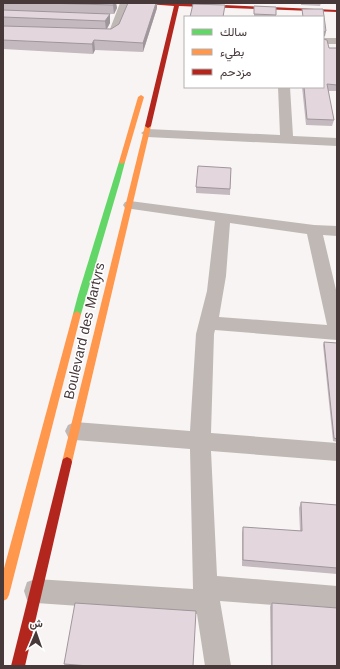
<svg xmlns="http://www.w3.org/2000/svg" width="340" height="669" font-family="Helvetica,Vazirmatn,sans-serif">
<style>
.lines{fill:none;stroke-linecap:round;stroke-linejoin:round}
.street{fill:#bfb8b5;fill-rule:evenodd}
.fast{fill:#63d668;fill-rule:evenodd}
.slow{fill:#ff974d;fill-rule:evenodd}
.jam{fill:#b3261e;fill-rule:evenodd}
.wall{fill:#c3b9be}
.shaded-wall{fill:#9f969b}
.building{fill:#e3d7dd;stroke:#9f969b}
.labels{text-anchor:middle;stroke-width:3;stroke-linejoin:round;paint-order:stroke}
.street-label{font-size:14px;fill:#47383a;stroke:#fff}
</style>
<rect width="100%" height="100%" fill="#f8f4f4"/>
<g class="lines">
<g class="street">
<path d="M120,3h10c-7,18 -12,41 -38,35l-1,-2 1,-2 11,-1 7,-4z"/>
<rect x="323" y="38" width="14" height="6"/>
<path d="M278,87h12l3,49 44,2v8l-190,-9 -6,-4 6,-4 133,6z"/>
<path d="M130,201l184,24 23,1v10l-14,-1 14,59v46l-122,-10 -1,4 -3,99 126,10v18l-126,-10 6,125 120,10v24l-117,-9 11,65h-26l-8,-52 -161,-11 -9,-3 -3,-9 3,-9 9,-3 157,10 -3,-140 -115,-9 -7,-3 -3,-6 3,-6 7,-3 115,9 6,-97 11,-43 8,-70 -90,-13 -2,-3 2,-3zM230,223l77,11 20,91 -108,-8 7,-41z"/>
</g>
<path class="fast" d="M122,160l3,2 -5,19 -39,133 -4,3 -4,-3 5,-19 41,-133z"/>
<g class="slow">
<path d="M141,95l3,2 -19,65 -3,2 -2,-1 -1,-1 19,-65z"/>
<path d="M148,124l3,2 -79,336 -1,3 -4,2 -4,-2 -1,-3 83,-336z"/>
<path d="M77,311l4,3 -72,281 -2,4 -4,2v-29l70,-258z"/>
</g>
<g class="jam">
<path d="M145,3h35l157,7v2l-158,-6 -28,120 -3,2 -3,-2 29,-120 -27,-2z"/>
<path d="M67,457l4,2 1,3 -47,204h-14l51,-204 1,-3z"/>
</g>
</g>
<g class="wall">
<path d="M3,3h113l1,5 -3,6h-4v9l-3,6h4l46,-21 -14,44 -48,-2 -2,4 -90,-5z"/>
<path d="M301,3h20l-1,3 -19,-1z"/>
<path d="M254,6l22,9v2h-22z"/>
<path d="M329,48h8v43h-9l6,29 -2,6 -26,-1 -4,-38h21z"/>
<path d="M231,168l-1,27 -34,-2v-6z"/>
<path d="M324,342l13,1v99l-4,-1 -10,-96z"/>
<path d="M301,502l36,3v69l-95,-8v-33l1,-6 57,4 -1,-23z"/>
<path d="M272,603l65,63h-66l-1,-60z"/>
<path d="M64,664l129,2h-127z"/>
</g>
<g class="shaded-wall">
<path d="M114,3h2l1,5 -3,6 -1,-9z"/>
<path d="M156,3h1v5l-14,44v-9z"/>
<path d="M110,14v9l-4,7 -1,-9z"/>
<path d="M326,31l-1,5 -2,1v-5z"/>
<path d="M94,40l1,10 -2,4 -1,-10z"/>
</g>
<g class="building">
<path d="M44,3h70l-1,2z"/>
<path d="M128,3h28l-13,40 -49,-3 -2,4 -89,-4v-14l108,3 8,-5z"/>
<path d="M193,4l32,1 -2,12h-33z"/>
<path d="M254,6l22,1v8l-22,-1z"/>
<path d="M302,9h21l3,22 -3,1v-15h-20z"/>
<path d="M3,10l107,4 -5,7 -102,-4z"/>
<path d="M323,39l4,1 2,8h8v37l-10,-1 7,36 -27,-1 -3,-32h19z"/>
<path d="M198,166l33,2 -1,21 -34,-2z"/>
<path d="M324,342l13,1v96l-3,-1z"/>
<path d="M301,502l36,3v63l-94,-8v-33l59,4z"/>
<path d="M75,603l121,8 -3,55h-104l-25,-2z"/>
<path d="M272,603l65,5v58h-65z"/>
</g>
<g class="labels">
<g class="street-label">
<text transform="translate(84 331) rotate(-77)" y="5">Boulevard des Martyrs</text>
</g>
</g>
<rect width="340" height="669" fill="none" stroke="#47383a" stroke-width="8"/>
<rect x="184" y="16" width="140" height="72" fill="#ffffff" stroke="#b5afb0"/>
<rect x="192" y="29" width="20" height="6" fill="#63d668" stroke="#b5afb0"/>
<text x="220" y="36" font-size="12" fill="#47383a">سالك</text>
<rect x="192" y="49" width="20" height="6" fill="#ff974d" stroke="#b5afb0"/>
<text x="220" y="56" font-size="12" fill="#47383a">بطيء</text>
<rect x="192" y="69" width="20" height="6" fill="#b3261e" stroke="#b5afb0"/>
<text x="220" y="76" font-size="12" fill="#47383a">مزدحم</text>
<g transform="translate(36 633) rotate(2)" stroke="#ffffff" stroke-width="3" paint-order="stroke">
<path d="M0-3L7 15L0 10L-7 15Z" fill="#47383a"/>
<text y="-6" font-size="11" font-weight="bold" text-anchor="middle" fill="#47383a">ش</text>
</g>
</svg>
